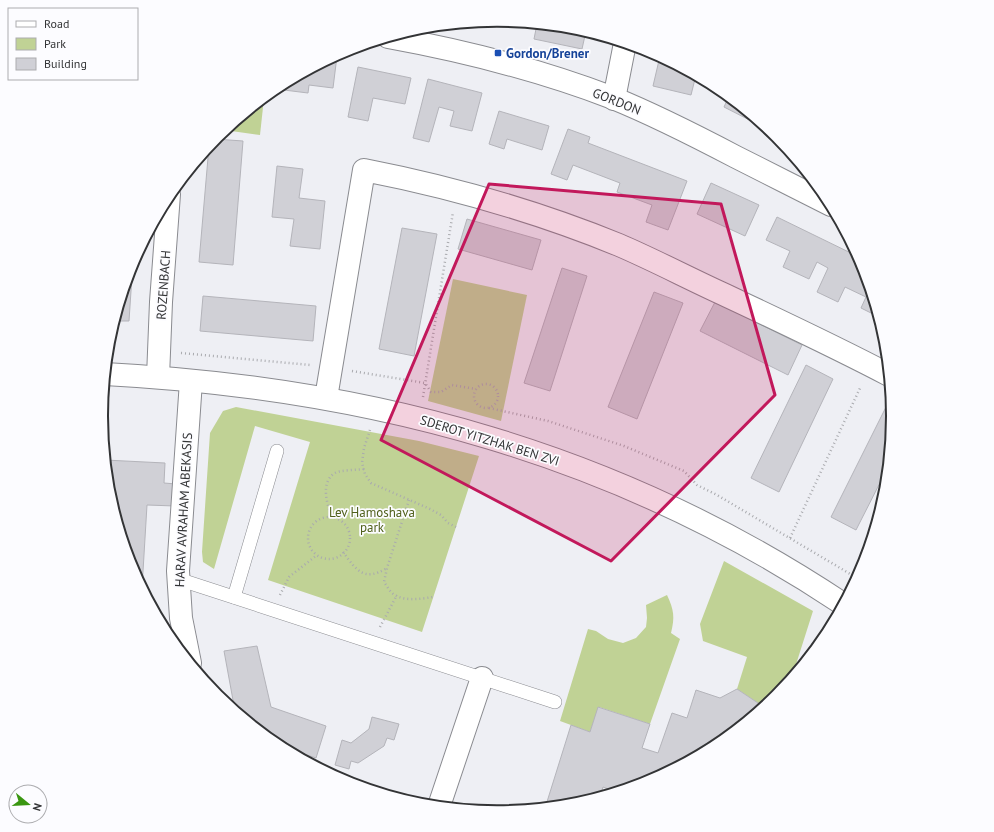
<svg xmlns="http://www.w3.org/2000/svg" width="994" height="832" font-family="'PT Sans',sans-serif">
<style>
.green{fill:#c0d295}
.building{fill:#d0d0d6;stroke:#b4b4ba}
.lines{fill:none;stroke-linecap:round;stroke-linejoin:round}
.service-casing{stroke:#8a8b90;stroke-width:14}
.minor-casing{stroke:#8a8b90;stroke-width:24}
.tertiary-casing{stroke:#8a8b90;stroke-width:24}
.path{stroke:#a9aaae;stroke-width:2.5;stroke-dasharray:1 3;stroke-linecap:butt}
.service{stroke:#fff;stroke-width:13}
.minor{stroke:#fff;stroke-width:22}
.tertiary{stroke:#fff;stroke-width:22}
.marked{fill:#c2185b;fill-opacity:0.2;stroke:#c2185b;stroke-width:3;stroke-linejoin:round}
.transit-dot{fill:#1a4fb4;stroke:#fcfcff;stroke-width:1.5}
.labels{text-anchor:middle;stroke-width:3.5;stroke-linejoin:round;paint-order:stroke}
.transit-label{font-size:13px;font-weight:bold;fill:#164399;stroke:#fcfcff;text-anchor:start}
.street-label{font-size:13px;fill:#333436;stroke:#fcfcff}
.park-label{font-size:13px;fill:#50601b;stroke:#fcfcff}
.rim{fill:none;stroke:#333436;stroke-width:2}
</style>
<rect width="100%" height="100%" fill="#eeeff4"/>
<g class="green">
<path d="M264,98l-4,37 -36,-5z"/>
<path d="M453,279l74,16 -26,126 -73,-20z"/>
<path d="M236,407l183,34 60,15 -57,176 -154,-52 42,-138 -55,-16 -41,143 -11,-7 -1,-10 8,-119 13,-22z"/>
<path d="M724,561l89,50 -21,66 -15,19 -13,11 -27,-18 10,-32 -44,-16 -3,-17z"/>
<path d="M667,595c7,15 8,22 4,38l9,6 -30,85 -51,-17 -9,25 -30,-11 28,-92 8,2 12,8 15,4 13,-5 10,-11 1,-9 -1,-13z"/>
</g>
<g class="building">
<path d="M537,24l37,4 12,3 -4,18 -48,-10z"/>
<path d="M335,56h2l-4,32 -24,-3 -1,8 -32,-4 1,-2z"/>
<path d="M660,56l36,19 -5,20 -38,-9z"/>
<path d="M358,67l53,11 -6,26 -32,-6 -5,23 -20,-4z"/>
<path d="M428,79l54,14 -10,38 -22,-5 4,-15 -15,-4 -10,35 -16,-4z"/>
<path d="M729,96l40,34 -45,-23z"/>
<path d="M499,111l50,15 -7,24 -35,-11 -3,10 -15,-5z"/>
<path d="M568,129l22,8 -2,6 99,38 -19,49 -22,-8 6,-17 -35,-13 3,-9 -47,-18 -6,15 -16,-6z"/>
<path d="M215,139l28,2 -10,124 -34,-3 10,-116z"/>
<path d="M277,166l26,3 -4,29 26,3 -5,48 -30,-3 4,-27 -22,-2z"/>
<path d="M711,183l48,22 -14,31 -48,-22z"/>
<path d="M777,217l82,40 4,8 14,46 -2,4 -14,-7 5,-11 -21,-10 -7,15 -21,-10 11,-24 -11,-6 -8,17 -26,-12 7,-16 -24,-11z"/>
<path d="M467,219l74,21 -9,30 -74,-21z"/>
<path d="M402,228l35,6 -23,122 -35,-7z"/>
<path d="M133,261l-4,60h-15l17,-57z"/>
<path d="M562,268l25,8 -37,115 -26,-8z"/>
<path d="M654,292l29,11 -46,116 -29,-12z"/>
<path d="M203,296l113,10 -3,35 -113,-10z"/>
<path d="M715,302l87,43 -14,30 -88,-44z"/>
<path d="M806,365l27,14 -54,113 -28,-14z"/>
<path d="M891,397l2,19 -5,51 -32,63 -25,-13z"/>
<path d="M105,460l60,3 -1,20 12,1 -1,22 -28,-1 -5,83 -11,-21 -22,-74z"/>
<path d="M257,646l14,61 55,19 -10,32 -39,-13 -42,-34 -11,-60z"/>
<path d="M737,689l27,18 -47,38 -69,37 -32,10 -13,-5 -3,10 -26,7 -24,3 -4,-2 25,-80 19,7 8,-25 52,17 -8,24 16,5 14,-40 15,5 9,-28 24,8z"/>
<path d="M372,717l27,7 -5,16 -7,-2 -3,8 -26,17 -7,-2 -2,8 -14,-4 7,-25 9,3 18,-14z"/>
</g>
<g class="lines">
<g class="service-casing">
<g id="service">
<path d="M178,579l377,123"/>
<path d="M234,597l43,-146"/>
</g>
</g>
<g class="minor-casing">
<g id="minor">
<path d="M388,37c77,14 152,33 225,61 42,17 83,38 123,59 32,16 63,32 95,48"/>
<path d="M614,99l11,-56"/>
<path d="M158,377l3,-75 8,-108"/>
<path d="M326,398l38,-228c87,17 172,41 255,75 35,15 69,33 104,49 55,26 111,52 166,81"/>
<path d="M190,663l-9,-45 -3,-47 13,-190"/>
<path d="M439,806l43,-128"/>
</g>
</g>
<g class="tertiary-casing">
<path id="tertiary" d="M105,374c268,14 513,80 738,230"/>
</g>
<g class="path">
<path d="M181,353l129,12"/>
<path d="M352,371l73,12 6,9h10l11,-7 24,4"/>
<circle cx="486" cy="396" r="12"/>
<path d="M423,397l30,-185"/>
<path d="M489,408l59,13 76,25 60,25 13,14 20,10 140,83"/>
<path d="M370,430l-6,18 -2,15 3,11 6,9 59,26 11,6 7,8 8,4"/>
<path d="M409,500l-22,68 -3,14c3,4 5,8 8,11 11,9 28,6 41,4"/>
<path d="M332,517c-5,-12 -12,-35 3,-44 5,-3 22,-3 29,-4"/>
<circle cx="329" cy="538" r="21"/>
<path d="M790,538l71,-152"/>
<path d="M343,552c14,19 21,30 44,16"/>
<path d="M280,595l9,-18 28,-22"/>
<path d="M380,627l17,-32"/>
</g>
<use href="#service" class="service"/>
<use href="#minor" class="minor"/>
<use href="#tertiary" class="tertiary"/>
</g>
<path class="marked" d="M489,184l232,20 54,191 -164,166 -230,-121z"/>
<rect class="transit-dot" x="494" y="49" width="8" height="8" rx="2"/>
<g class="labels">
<g class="transit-label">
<text x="506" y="58">Gordon/Brener</text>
</g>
<g class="street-label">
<text transform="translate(617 101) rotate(22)" y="5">GORDON</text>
<text transform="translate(163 285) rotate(-86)" y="5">ROZENBACH</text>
<text transform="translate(490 440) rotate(17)" y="5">SDEROT YITZHAK BEN ZVI</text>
<text transform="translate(183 510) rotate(-87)" y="5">HARAV AVRAHAM ABEKASIS</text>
</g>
<g class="park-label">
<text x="372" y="517">Lev Hamoshava<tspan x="372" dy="15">park</tspan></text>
</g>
</g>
<path d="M0 0H994V832H0ZM108 416a389 389 0 1 1 778 0a389 389 0 1 1-778 0Z" fill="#fcfcff" fill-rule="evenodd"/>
<path class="rim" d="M108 416a389 389 0 1 1 778 0a389 389 0 1 1-778 0Z"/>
<rect x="8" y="8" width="130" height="72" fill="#fcfcff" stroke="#acacaf"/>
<rect x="16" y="21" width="20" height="6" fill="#ffffff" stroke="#acacaf"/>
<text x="44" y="28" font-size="12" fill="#333436">Road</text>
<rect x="16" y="38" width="20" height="12" fill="#c0d295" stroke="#acacaf"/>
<text x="44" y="48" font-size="12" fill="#333436">Park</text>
<rect x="16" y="58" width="20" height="12" fill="#d0d0d6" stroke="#acacaf"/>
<text x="44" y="68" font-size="12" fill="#333436">Building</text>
<g transform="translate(28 804) rotate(108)"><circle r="19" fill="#fcfcff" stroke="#acacaf"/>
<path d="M0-3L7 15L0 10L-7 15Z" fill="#3a9611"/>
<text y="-6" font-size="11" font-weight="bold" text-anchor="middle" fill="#333436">N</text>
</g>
</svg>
